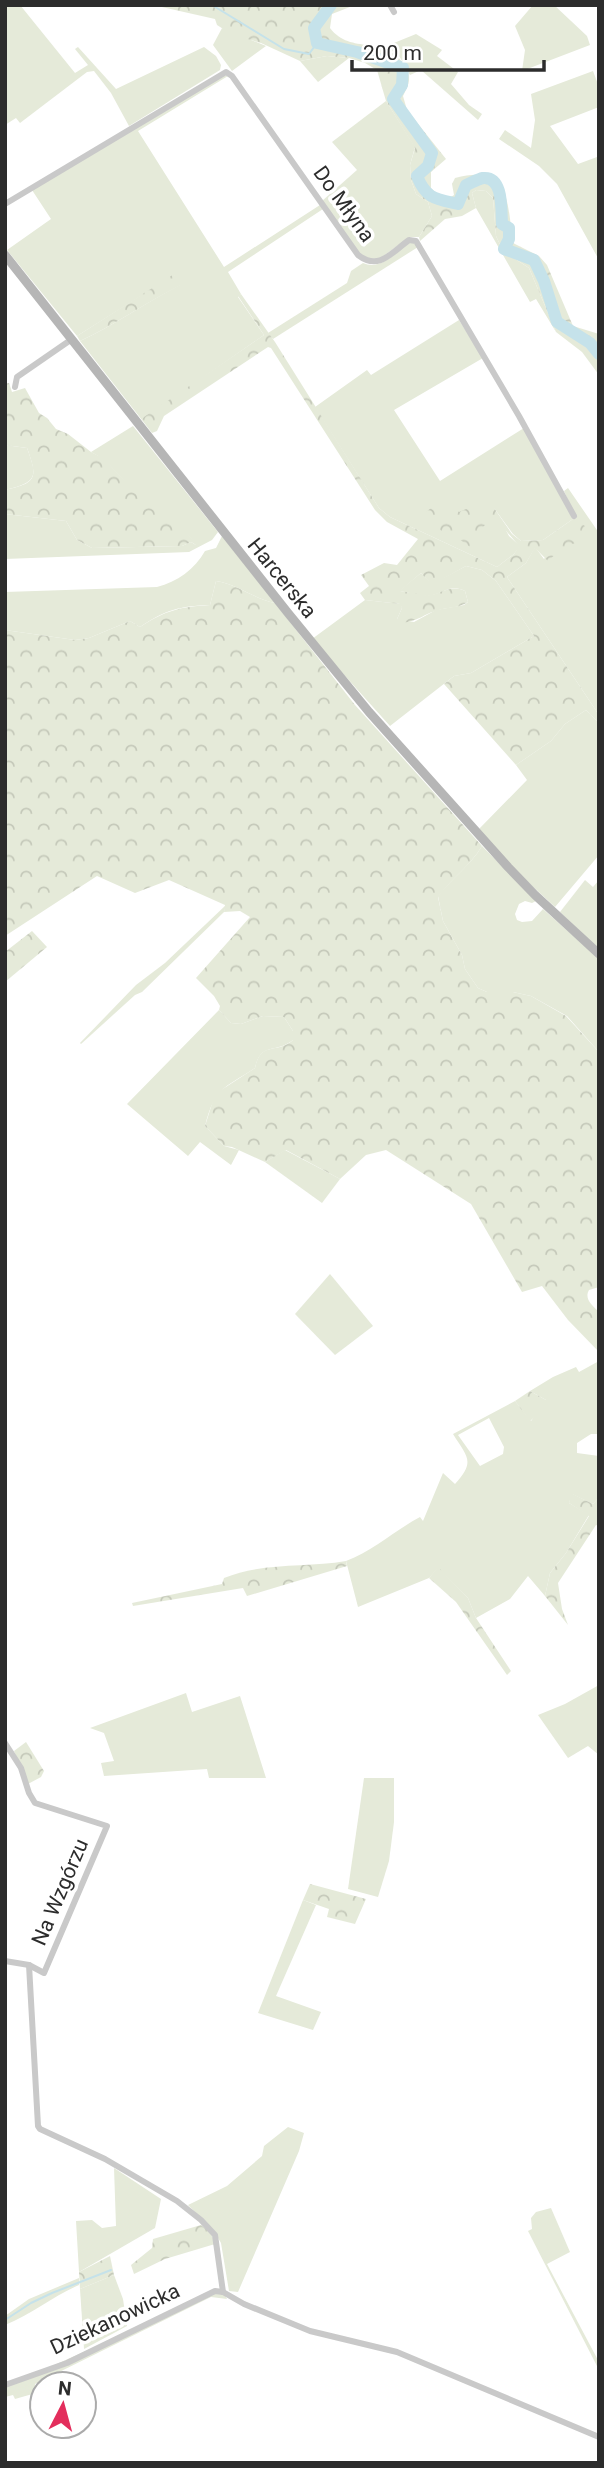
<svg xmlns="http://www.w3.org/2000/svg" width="604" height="2468" font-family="Roboto,sans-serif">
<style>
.grass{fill:#e5ead9;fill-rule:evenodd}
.forest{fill:url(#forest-crowns)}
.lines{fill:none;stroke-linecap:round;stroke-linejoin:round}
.stream{stroke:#c5e2ea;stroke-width:2}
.river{stroke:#c5e2ea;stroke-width:12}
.street{stroke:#c9c9c9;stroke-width:6}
.secondary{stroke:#b6b6b6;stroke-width:9}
.labels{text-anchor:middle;stroke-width:7;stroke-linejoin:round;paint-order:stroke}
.street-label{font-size:21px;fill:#2c2c2c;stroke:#fff}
</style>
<defs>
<pattern id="forest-crowns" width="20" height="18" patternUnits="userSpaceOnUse" patternTransform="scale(1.75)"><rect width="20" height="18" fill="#e5ead9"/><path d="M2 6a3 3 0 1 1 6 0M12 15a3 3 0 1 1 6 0" fill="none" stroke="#c5c9ba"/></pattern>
</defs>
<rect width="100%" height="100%" fill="#fff"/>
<g class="grass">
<path d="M5,5h15l55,68 13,-8 -13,-16 3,-2 38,42 88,-42 12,9 5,9 -1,5 -91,56 -18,-33 -17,-22 -7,1 -67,51 -4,-5 -11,7v-5l2,1z"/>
<path d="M533,5h21l33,31 3,9 -68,26 3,-21 -10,-24z"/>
<path d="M222,28l44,18 -34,25 -19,-26z"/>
<path d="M416,34l26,16 -5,6 21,16 -7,12 18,21 13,9 -4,6 -57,-50 -11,5 -12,-21 -14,-7z"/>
<path d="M327,56l22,2 -31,24 -18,-21z"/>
<path d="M593,71l6,16v20l-49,19 28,38 19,-7 2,3v100l-42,-76 -18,-18 -40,-27 6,-9 26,18 4,-28 -4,-26z"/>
<path d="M222,76h6l-90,55 86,136 96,-62 3,4 -95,63 13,22 -3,3 26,38 -122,85 -62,-79c35,-16 66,-39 100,-56l-6,-10 -97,61 -70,-86 44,-31 -19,-29z"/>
<path d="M386,101l29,46 -5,18 1,15 5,14 12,8 4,14 -13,21h-9l-31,22 -16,-1 -41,-57 35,-31 -25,-28z"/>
<path d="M476,190l10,1 7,7 3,38 7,15 26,17 27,64 -20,-33 -6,3 -54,-94 -4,-15z"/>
<path d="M409,242l6,1 3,4 -145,92 -5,-6 79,-50 4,-12 12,-8c18,8 33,-11 46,-21z"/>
<path d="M459,320l24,38 -89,52 46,71 84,-53 49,91 3,-1 -12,-27 4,-3 31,45v182l-92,-138 19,-14 9,-16 9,12 29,-40 -30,21 -22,1 -8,-7 -19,-26 15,28 11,10 -6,8 -17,13 -107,-50 -11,-9 -64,-101 52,-37 4,5z"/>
<path d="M133,426l85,106 -6,8 -23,12 -184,7v-45l61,7 11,19 15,8 90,-2 9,-4 5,3c-16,-23 -40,-35 -61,-53 -15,-14 -25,-31 -44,-40z"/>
<path d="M5,445l22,3c11,30 10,34 -22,42z"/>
<path d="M222,536l53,67c-21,-4 -38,-19 -59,-22l-6,24c-30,1 -45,5 -70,22l-10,-6 -41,17 -14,2 -70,-10v-38l152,-5c20,-5 38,-18 48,-36l11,-3z"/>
<path d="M466,566l16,4 14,11 38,55 -63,37 -17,3 -64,50 -78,-87 53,-39 36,4 1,4 -5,11 17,3 22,-12 28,-5 4,-3 -3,-11c-15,-8 -23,4 -38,5 -8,0 -19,-4 -28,-5l22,-18 11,11z"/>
<path d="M586,710l13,13v132l-44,52 -39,-36 -37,-42 48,-49 -11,-15 35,-24 14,-17z"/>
<path d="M482,846l54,55 -4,2 -7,-2 -6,3 -4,10 2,6 5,2 10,-1 11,-12 56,50v93l-32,-36 -36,-20 -18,-4h-26l-9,-4 -13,-19 -3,-14 -19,-34 -5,-25c14,-18 32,-30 44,-50z"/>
<path d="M585,880l8,7 6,-7v69l-39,-37z"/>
<path d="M226,905l-2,7 -82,80 -7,3 -54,49 -1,-1 56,-58 29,-22z"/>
<path d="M219,1010l12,13 10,1 22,-8 21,1 9,14v9c-17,14 -32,1 -38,28 -32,21 -40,19 -50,58l19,20 15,4 -8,15 -31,-23 -12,14 -61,-52z"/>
<path d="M285,1150l55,29 -18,24 -57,-41z"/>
<path d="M330,1274l43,52 -38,29 -40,-41z"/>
<path d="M599,1361v73h-8l-14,9v10l22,3v41l-6,7 -21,-10 -3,9 20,12 -23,38 -16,20 -5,23 -17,-20 -18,23 -34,19 -8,-20 -30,-30 -9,10 -71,29 -12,-46c27,-10 48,-30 74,-44l3,4 20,-48 12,11c21,-23 12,-27 -2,-50l62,-33 16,20 15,-21 -16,-9 23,-14 23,-10 3,5zM489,1418l15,29 -1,7 -23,12 -22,-31z"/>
<path d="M599,1685v70l-11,-9 -20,12 -30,-43 27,-11z"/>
<path d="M186,1693l6,19 48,-16 26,82h-57l-2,-9 -103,7 -3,-13 13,-2 -10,-28 -14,-5z"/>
<path d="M364,1778h30v44l-5,39 -11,36 -30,-8z"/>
<path d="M303,1900l13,5 -40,91 45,16 -8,18 -55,-17z"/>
<path d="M288,2127l16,6 -5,18 -61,141 -9,-1 -8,-48 -7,-12 -26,-26 39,-19 35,-30 2,-10z"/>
<path d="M114,2168l47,31 -6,29 -76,44 -3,-51 16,-1 10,8 14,-2z"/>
<path d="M551,2208l19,44 -23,12 52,98v8l-71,-139 4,-2 -1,-11 5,-6z"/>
<path d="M114,2275l9,24 4,27 -43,23 -4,-60z"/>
<path d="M79,2278v7c-26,11 -47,29 -74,40v-9l24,-17z"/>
<path d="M216,2293l9,2 2,4 -16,-2 -176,87 1,9 -21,6 -2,-4 -8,2v-10z"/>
</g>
<g class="forest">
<path d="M153,5h202l-23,9 -2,14c21,28 55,5 75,38 7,12 4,18 -2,30l4,14 39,49 -15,13v16c7,7 14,14 23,7l-2,-11 3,-6c56,-15 52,24 58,65l26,13 8,9 26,61 26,8v41l-17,-23 -26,-20 -27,-64 -26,-17 -7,-15 -3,-38 -7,-7 -10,-1 -4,3 4,15 -14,8 -17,3 -25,22 -1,-4 13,-21 -4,-14 -12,-8 -5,-14 -1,-15 5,-17 -29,-47 -9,-31 -12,-7 -16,-5 -22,-2 -27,5 -39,-18 -30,-9 -14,-9 -2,-6z"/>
<path d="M174,274l7,11c-35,17 -66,40 -101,56l-3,-5z"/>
<path d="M241,294l34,48 104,166 11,9 107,50 17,-13 5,-8 -29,-34 4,-4 18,26 9,7 22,-1 30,-21 12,7 -5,16 -12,3 -4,8 -5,-2 -11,10 -13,-13 -9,15 -19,14 92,138v8l-13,-13 -21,14 -14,17 -35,24 -72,-81 10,-8 17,-3 63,-37 -38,-55 -14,-11 -16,-4 -34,19 -11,-12 -21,18c8,1 16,3 24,4 15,2 25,-12 41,-4l3,11c-9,6 -19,5 -29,8 -16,4 -21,12 -39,13l-3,-4 5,-11 -2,-4 -35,-4 -5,-7 9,-7 -8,-11 23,-12 13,2 21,-26 -31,-17 -12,-12 -104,-162 -3,-1 -104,69 -7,15 -5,2 -10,-13 2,-3 120,-82 -26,-39z"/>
<path d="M9,383l3,9 13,-4 14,25 8,5 9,11 12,5 23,18 12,6 32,33 45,34 18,21 -7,-4 -9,4 -90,2 -15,-8 -11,-19 -61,-7v-24c32,-7 33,-12 22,-42l-22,-3v-61z"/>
<path d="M444,498l15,14 19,-8 14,16 -16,12 9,19 -15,-4 -15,-11 -9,1 -20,-25z"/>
<path d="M216,581c21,3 38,18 59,22l80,102 127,141c-12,20 -30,32 -44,51l5,24 19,34 3,14 13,19 9,4h26l18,4 35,20 33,36v235l-10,3c-5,9 3,15 10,22v40l-31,-32 -26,-34 -20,6 -51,-88 -85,-54 -20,5 -26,24 -54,-29 -21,12 -33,-15 -8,-1 -19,-20 10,-32 40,-26c6,-28 21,-13 38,-28v-9l-9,-14 -21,-1 -22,8 -10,-1 -12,-13 1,-4 -6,-10 -18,-18 54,-61 -10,-6 -16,1 1,-7 -56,-25 -34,13 -38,-17 -92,60v-306l70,10 14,-2 41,-17 10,6c26,-17 40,-20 70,-22z"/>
<path d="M32,931l15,16 -42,35v-30z"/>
<path d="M530,1391l16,9v8l-16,13 -15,-20z"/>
<path d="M571,1493l22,11 6,-7v29l-3,-1 -38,58 4,26 6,16 -23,-29 5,-23 16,-20 23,-37 -20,-13z"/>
<path d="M346,1561l1,5 -100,30 -4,-8 -110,18 -1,-3 90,-19 2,-6c38,-16 82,-10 122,-17z"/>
<path d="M438,1567l30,31 8,20 35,53 -4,4 -51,-73 -27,-24z"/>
<path d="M26,1742l18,29 -3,6 -13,7 -14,-33z"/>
<path d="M310,1884l56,15 -11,25 -28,-7 2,-8 -26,-9z"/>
<path d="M201,2225l10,8 4,11 -50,15 -31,15 -3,-9 21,-17 1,-9z"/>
<path d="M110,2256l4,19 -34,14 -1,-17z"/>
</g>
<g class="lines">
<g class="stream">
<path d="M212,5l72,44 25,5 8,-11"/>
<path d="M5,2320l26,-17 21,-10 59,-23"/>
</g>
<path class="river" d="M331,5l-17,23 3,15 40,9 46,16 -1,17 -9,14 39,54 -4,13 -11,10c9,23 19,23 41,28l8,-19c5,-2 12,-6 17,-7 21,-2 18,33 19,46l7,4v11l-5,10 30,11 10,21 13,41 33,21 9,11"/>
<g class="street">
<path d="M390,5l4,7"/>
<path d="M5,204l221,-132 6,4 126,179c21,16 33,-2 51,-15l7,1 103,175 55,100"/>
<path d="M15,387l2,-10 55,-38"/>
<path d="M5,1743l16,25 8,25 6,10 72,23 -63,147 -15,-8 -24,-4"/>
<path d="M29,1965l9,161 2,3 65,30 72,42 24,19 14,15 8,57"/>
<path d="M5,2385l62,-22 148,-72 8,1 21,12 66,27 87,21 202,85"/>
</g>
<path class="secondary" d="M5,255l283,358 81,99 139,155 27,28 64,59"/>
</g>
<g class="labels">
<g class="street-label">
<text transform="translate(344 204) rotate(54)" y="7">Do Młyna</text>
<text transform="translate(282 578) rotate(51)" y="7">Harcerska</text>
<text transform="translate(60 1892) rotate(-67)" y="7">Na Wzgórzu</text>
<text transform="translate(115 2319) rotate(-25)" y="7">Dziekanowicka</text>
</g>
</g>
<rect width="604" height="2468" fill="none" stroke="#2c2c2c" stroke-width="14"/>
<g transform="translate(63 2405) rotate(6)"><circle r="33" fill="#ffffff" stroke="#ababab" stroke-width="2"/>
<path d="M0-5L12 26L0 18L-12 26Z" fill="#e32e5c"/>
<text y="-10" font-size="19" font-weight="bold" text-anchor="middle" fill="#2c2c2c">N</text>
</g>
<path d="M352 60v10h192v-10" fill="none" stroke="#2c2c2c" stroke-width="3.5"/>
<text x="363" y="60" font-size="21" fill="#2c2c2c" stroke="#ffffff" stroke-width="5" paint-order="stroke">200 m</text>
</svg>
